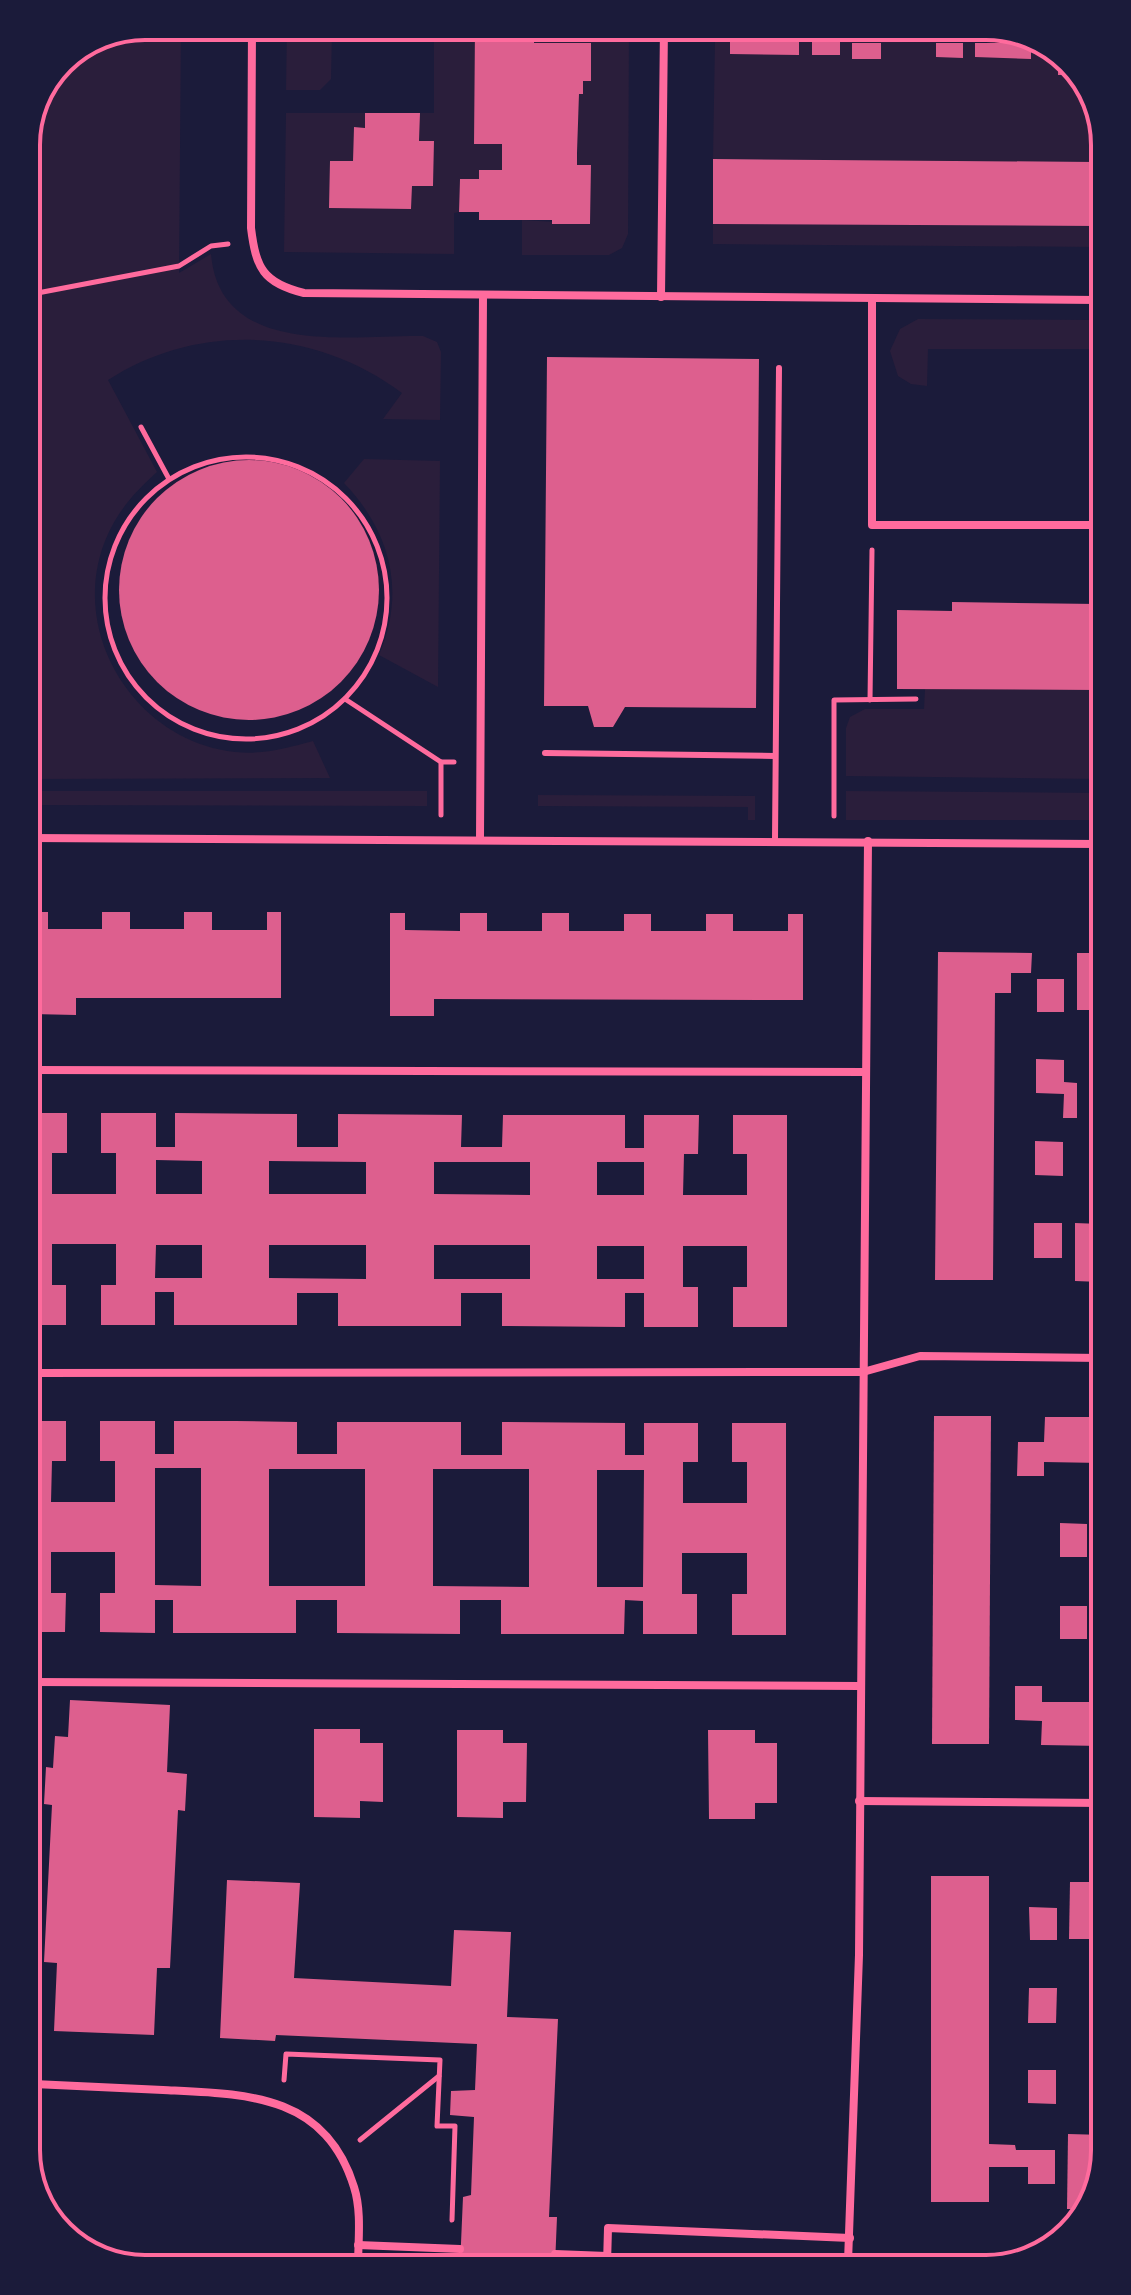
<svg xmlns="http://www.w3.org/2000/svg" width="1131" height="2295" font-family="Georgia,serif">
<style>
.green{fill:#2a1e3b}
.building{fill:#dd5f8e;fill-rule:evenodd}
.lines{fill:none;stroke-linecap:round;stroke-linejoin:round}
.path{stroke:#ff6b9d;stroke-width:5}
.service{stroke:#ff6b9d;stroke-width:6}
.minor{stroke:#ff6b9d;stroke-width:8}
.rim{fill:none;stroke:#ff6b9d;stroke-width:4}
</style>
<rect width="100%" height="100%" fill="#1b1b3a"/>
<g class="green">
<path d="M145,26h36l-2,247 32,-19c9,104 138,81 212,82l14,6 4,10 -1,68 -57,-1 19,-26c-86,-65 -203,-72 -294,-13l49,92c-20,18 -37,36 -49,62 -43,94 25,207 127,218 27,3 52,-4 78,-11l17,37 -301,1 -3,-641 35,-77z"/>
<path d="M287,26h342l-1,208 -6,14 -13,7h-87v-35l68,4 1,-59h-14l2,-71h4v-13h8v-37l-57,-1 -59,8 -1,93h28v26l-23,9 -19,1 -1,32 -5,1v41l-170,-2 2,-139h79v15l-11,-1 -1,34 -23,47 81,1 1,-23h21l1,-45h-15l1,-28h14v-81l-102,-1 -1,48 -11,11h-34z"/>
<path d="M866,26h128l51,19v15h21l30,40v62l-383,-3 2,-119 275,3 -1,-14z"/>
<path d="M713,224l384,2v21l-384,-3z"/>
<path d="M918,319l179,1v29h-169l-1,37 -16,-2 -13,-8 -8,-25 10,-22z"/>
<path d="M364,459l76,2 -2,226 -59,-32c27,-63 12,-123 -35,-172z"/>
<path d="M925,689l174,1v89l-253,-3v-48l4,-11 15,-8h59z"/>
<path d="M29,791h398v15l-398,-1z"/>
<path d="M846,791l253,2v27h-253z"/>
<path d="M538,795l217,1v24h-7v-13l-210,-1z"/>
<path d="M34,1920l4,1 -4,149z"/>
</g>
<g class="building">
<path d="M475,27l59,1v15h57v38h-8v13h-4l-2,59v12h14l-1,59h-38v-4h-73v-8h-20l1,-33h19v-9h23v-26h-28z"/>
<path d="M730,40h69v15l-69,-1z"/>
<rect x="812" y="40" width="28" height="15"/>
<rect x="852" y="43" width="29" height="16"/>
<path d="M936,43h27v15l-27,-1z"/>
<path d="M975,43h56v16l-56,-2z"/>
<path d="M1058,60h8l11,15h-19z"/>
<path d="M365,113h55l-1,28h15l-1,45h-21l-1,23 -82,-1 1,-47h23l1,-34 11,1z"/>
<path d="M713,159l383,3 1,64 -384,-2z"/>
<path d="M547,357l212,2 -3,349 -131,-1 -12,20h-19l-6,-21h-44z"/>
<circle cx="249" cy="590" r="130"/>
<path d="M952,602l146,2 1,86 -202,-1v-79l55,1z"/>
<path d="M33,912h15v17h54v-17h28v17h54v-17h28v18h55v-18h14v86h-205v17l-44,-1 -2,-97z"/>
<path d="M390,913h15v17l55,1v-18h27v18h55v-18h27v18h55v-17h27v17h55v-17h27v17h55v-17h15v86l-369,-1v17h-44z"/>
<path d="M938,952l94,1 -1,20h-20v20h-16l-2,287h-58z"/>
<rect x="1077" y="953" width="23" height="57"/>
<rect x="1037" y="979" width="27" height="33"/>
<path d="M1036,1059l28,1v22l13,1v35h-14l1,-24 -28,-1z"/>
<path d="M30,1113h37v40h-15v41h64v-41h-15v-40h55v34h19v-34l122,1v33h41v-33l124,1 -1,32h41l1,-32h122v33h19v-33h55l-1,39h-14l-1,41h64v-41h-14v-39h54v212h-54v-40h14v-41h-64v41h15v40h-54v-34h-19v34l-123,-1v-33h-41v33h-123v-33h-41v32h-123v-33h-19v33h-54v-40h15v-41h-64v41h14v40h-35zM156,1160l46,1v33h-46zM269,1161l97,1v32h-97zM434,1162h96v33l-96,-1zM597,1162h47v33h-47zM156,1245h46v33h-47zM269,1245h97v34l-97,-1zM434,1245h96v34h-96zM597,1246h47v33h-47z"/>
<path d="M1035,1141l28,1v34l-28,-1z"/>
<rect x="1034" y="1223" width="28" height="35"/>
<path d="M1075,1223l26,1v58l-26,-1z"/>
<path d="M934,1416h57l-2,328h-57z"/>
<path d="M1045,1417h57v46l-58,-1v14h-27l1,-34h26z"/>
<path d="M32,1421h34v40h-14l-1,41h64v-41h-15v-40h55v33h19v-33h61l62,1v32h40v-32h124v33h41v-33l123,1v32h19v-32h54v39h-15v41h64v-41h-15v-39h54v212h-54v-41h15v-41h-65v41h15v40h-54v-33l-18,-1 -1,34h-123v-34h-41v34l-123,-1v-33h-41v33h-123v-33h-18v33l-55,-1v-39h15v-41h-64v41h15l-1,39h-32zM155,1468h46v118l-46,-1zM269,1469h96v117h-96zM433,1469h96v118l-96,-1zM597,1470h47l-1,117h-46z"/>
<path d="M1060,1523l27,1v33h-27z"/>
<rect x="1094" y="1584" width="9" height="16"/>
<rect x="1060" y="1606" width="27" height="33"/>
<path d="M1015,1686h27v16h61v44l-62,-1 1,-24 -27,-1z"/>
<path d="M70,1700l100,5 -3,67 20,2 -2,37 -7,-1 -8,158h-13l-3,67 -100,-4 3,-68 -13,-1 8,-157 -8,-1 2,-37 7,1 2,-32 13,1z"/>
<path d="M314,1729h46v14h23v59l-23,-1v17l-46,-1z"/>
<path d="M457,1730h46v13h24l-1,59h-23v16l-46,-1z"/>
<path d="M708,1730h47v13h22v60h-22v16h-46z"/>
<path d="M931,1876h58v268l26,1 1,5h39v34h-27v-17h-39v35h-58z"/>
<path d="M227,1880l73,3 -6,95 157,8 3,-56 57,2 -4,85 51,2 -9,198h8l-2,48 -95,1 3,-69 8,-2 3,-78 -24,-2 1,-24 24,-1 2,-46 -201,-9 -1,6 -55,-3z"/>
<path d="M1070,1882h34v57h-35z"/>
<path d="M1029,1907l28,1v32h-27z"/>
<path d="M1029,1988h28l-1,35h-28z"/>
<path d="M1095,2013h9l1,67h-11z"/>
<path d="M1028,2070h28v34l-28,-1z"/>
<path d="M1068,2134l37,1v15l-18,59h-20z"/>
</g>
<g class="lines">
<g class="path">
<path d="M691,31l295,4"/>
<path d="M1049,50h9"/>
<path d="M27,295l152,-29 32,-20 17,-2"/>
<path d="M141,427l28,52"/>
<circle cx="246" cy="598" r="141"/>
<path d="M345,699l96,63"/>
<path d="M870,700l2,-150"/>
<path d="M441,815v-53h13"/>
<path d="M834,816v-116l82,-1"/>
<path d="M284,2080l2,-26 154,6 -3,66h18l-3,94"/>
<path d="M360,2140l79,-64"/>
</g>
<g class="service">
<path d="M545,753l230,3"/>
<path d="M775,840l4,-472"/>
</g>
<g class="minor">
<path d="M252,26l-1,202c5,40 12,55 53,65l793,7"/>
<path d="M661,297l3,-271"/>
<path d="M872,299v226h226"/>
<path d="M29,838l1070,6"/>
<path d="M480,839l3,-543"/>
<path d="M30,1070l836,2"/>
<path d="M31,1373l832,-1 57,-16 182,2"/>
<path d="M33,1682l827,4"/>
<path d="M859,1801l244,2"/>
<path d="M34,2084c43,2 86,4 129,6 82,4 162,3 191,97 8,25 4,54 4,80"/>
<path d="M358,2245l102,4"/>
<path d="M555,2254l52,2"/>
<path d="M848,2262l11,-307 9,-1114"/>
<path d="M607,2264l1,-36 242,10"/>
</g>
</g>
<path d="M0 0H1131V2295H0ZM145 40H986A105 105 0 0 1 1091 145V2150A105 105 0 0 1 986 2255H145A105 105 0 0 1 40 2150V145A105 105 0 0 1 145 40Z" fill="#1b1b3a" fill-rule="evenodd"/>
<path class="rim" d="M145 40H986A105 105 0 0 1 1091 145V2150A105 105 0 0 1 986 2255H145A105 105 0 0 1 40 2150V145A105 105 0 0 1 145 40Z"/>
</svg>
